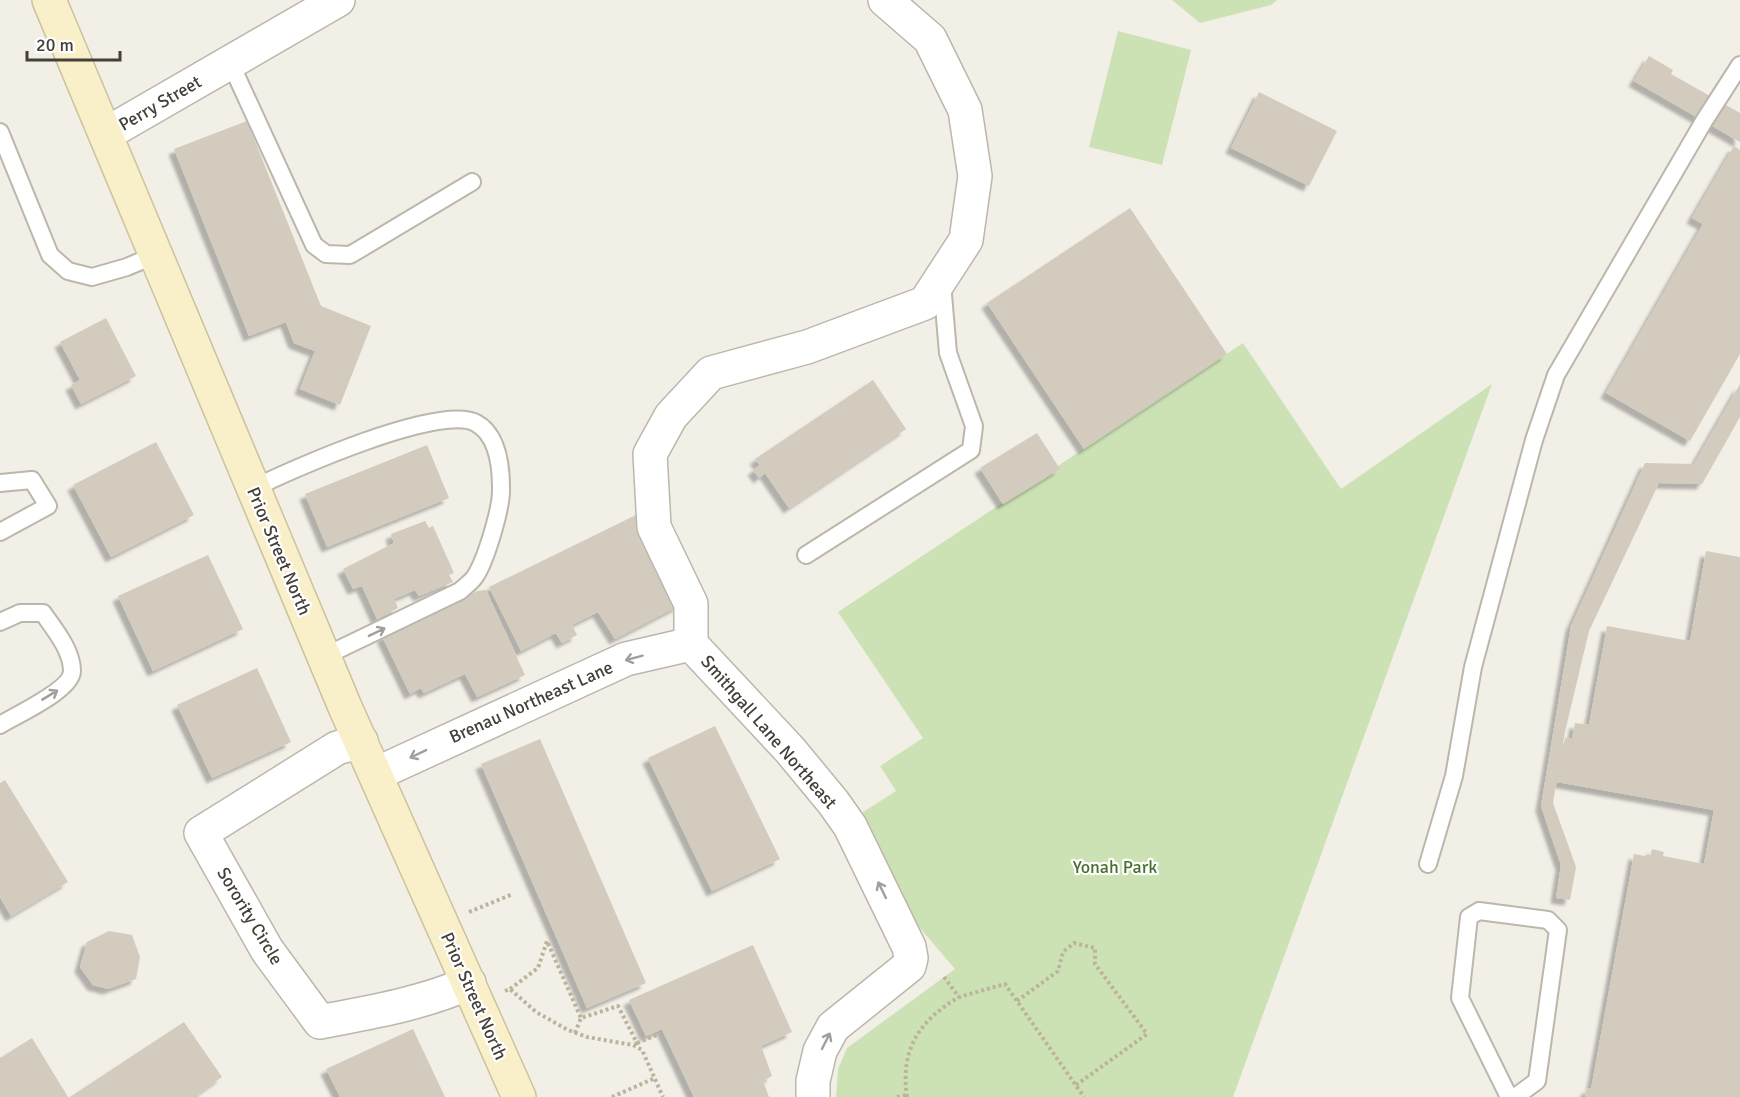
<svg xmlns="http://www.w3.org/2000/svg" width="1740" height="1097" font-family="Signika,sans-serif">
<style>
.green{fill:#cce2b4}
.building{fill:#d2cbbe;filter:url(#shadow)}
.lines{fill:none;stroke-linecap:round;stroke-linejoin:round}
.lane-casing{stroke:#bcb7ab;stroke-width:20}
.street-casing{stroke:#bcb7ab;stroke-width:36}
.secondary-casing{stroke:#cdc29b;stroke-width:36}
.path{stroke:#bdb39d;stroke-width:4;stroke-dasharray:3 3;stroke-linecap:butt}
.lane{stroke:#fff;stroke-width:16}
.street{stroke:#fff;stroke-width:33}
.secondary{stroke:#f9f0ca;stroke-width:33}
.oneway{stroke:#a29f9b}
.labels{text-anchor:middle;stroke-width:4.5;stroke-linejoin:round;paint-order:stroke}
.street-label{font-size:18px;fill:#443f37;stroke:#fff}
.park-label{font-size:18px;fill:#46702f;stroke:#fff}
</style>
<defs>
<filter id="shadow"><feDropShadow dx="-5.5" dy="5.5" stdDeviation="1.5" flood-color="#0004"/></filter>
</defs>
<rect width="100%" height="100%" fill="#f2efe7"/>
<g class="green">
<path d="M1172,0h105l-6,5 -71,18z"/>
<path d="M1118,31l73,19 -29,115 -73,-18z"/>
<path d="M1243,343l98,146 151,-105 -259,713h-397l2,-28 9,-21 108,-79 -48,-56 -44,-101 33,-21 -16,-25 43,-28 -85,-126z"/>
</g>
<g class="building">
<path d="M1649,56l24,14 -2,4 69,39v29l-106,-61z"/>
<path d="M1259,92l78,39 -28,55 -78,-38z"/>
<path d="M247,121l74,185 50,20 -31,79 -40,-16 15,-38 -21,-8 -8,-21 -37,14 -75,-187z"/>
<path d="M1734,146l6,4v204l-50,87 -84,-48 97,-169 -11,-6z"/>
<path d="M1130,208l97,146 -143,95 -97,-146z"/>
<path d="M106,318l30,58 -55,28 -10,-19 9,-5 -20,-38z"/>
<path d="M873,380l33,49 -117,79 -24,-35 -6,5 -6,-8 7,-5 -5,-6z"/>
<path d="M1740,384v33l-38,67 -43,-1 -70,148 -24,101 -12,71 23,64 -6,33 -14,-2 5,-33 -20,-59 30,-180 74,-163 49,1z"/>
<path d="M1037,433l23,36 -57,35 -23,-36z"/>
<path d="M156,442l38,73 -83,42 -38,-72z"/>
<path d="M427,445l22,53 -122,49 -22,-53z"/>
<path d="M636,515l44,90 -65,34 -17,-27 -26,13 5,10 -15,8 -6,-10 -35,18 -32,-64z"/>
<path d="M425,521l4,7 4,-2 21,47 -5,2 4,7 -34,14 -4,-6 -21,9 4,9 -21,11 -15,-33 -9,3 -10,-20 51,-26 -3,-9z"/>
<path d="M1706,551l34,6v540h-155l2,-9 4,1 43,-235 16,3 2,-8 12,3 -1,4 41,8 10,-54 -157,-28 8,-44 7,1 3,-16 14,2 18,-99 83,15z"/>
<path d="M208,555l35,74 -90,42 -35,-75z"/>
<path d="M486,590l39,85 -48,22 -12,-23 -41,19 -3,-5 -11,6 -28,-58 95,-45z"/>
<path d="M257,668l34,74 -79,36 -35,-73z"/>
<path d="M715,726l65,133 -68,32 -64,-133z"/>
<path d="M540,739l106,244 -59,25 -106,-244z"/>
<path d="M5,780l63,102 -57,34 -11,-19v-114z"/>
<path d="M109,931l23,4 8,22 -4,22 -28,10 -15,-4 -13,-18 7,-25z"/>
<path d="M753,945l39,87 -31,14 11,30 -9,5 6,16h-75l-32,-68 -16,7 -17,-36z"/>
<path d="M184,1022l38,55 -24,17 1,3h-129z"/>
<path d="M413,1029l32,68h-105l-14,-28z"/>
<path d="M32,1038l36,59h-68v-39z"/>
</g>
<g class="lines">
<g class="lane-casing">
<g id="lane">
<path d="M230,62l84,183 12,9 24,1 122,-73"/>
<path d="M0,132l50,123 18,16 24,6 35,-10 28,-12"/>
<path d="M0,483l32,-3 16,26 -48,26"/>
<path d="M252,489c38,-19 189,-86 224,-66 22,12 25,43 25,65 1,19 -15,71 -25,87 -3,6 -11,11 -16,16l-137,66"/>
<path d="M806,555l165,-105 3,-24 -26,-73 -6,-70"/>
<path d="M0,622l20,-9h23c11,16 29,37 29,58 0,19 -56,44 -72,54"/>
<path d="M1428,864l26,-88 19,-109 61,-227 22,-65 148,-254 36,-56"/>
<path d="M1509,1097l-49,-99 9,-81 10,-6 69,9 10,10 -21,151 -22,16"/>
</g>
</g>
<g class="street-casing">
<g id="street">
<path d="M106,134l232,-134"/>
<path d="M361,741l-24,7 -136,85 66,117 53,72c51,-10 101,-18 149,-39"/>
<path d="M376,774l250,-115 65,-15"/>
<path d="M813,1097v-16l7,-30 13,-24 76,-61 2,-8 -2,-11 -59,-121 -17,-24 -43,-52 -99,-106v-40l-37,-77 -4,-73 21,-38 40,-43 96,-26 118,-44 41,-63 9,-64 -10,-66 -35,-71 -45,-39"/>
</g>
</g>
<g class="secondary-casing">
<path id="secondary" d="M49,0l296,707 174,390"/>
</g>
<g class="path">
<path d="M469,912l44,-18"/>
<path d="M944,977l15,20 46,-13 79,113"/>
<path d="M510,989l28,-21 9,-27 34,77"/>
<path d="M505,991l5,-2 26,23 32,18 19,7 46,8 9,5 21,47"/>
<path d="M1017,1001l41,-30 5,-19 11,-9 21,5v16l52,70 -71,51"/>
<path d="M575,1033l6,-15 37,-12 19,37 -4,2"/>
<path d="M637,1043l24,-10"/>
<path d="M612,1097l43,-19"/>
<path d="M897,1097l9,-2"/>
<path d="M907,1097c-7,-48 12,-76 52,-100"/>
</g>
<use href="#lane" class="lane"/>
<use href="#street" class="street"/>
<use href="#secondary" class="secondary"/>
</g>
<defs><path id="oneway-shaft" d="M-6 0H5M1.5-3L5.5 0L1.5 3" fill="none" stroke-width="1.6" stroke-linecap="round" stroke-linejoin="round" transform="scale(1.5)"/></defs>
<g class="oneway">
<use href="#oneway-shaft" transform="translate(377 632) rotate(-26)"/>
<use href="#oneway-shaft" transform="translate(634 658) rotate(165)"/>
<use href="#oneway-shaft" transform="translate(50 695) rotate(-31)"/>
<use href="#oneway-shaft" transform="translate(418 754) rotate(154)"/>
<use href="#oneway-shaft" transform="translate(882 890) rotate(-116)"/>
<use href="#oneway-shaft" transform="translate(826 1041) rotate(-63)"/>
</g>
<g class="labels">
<g class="street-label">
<text transform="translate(160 103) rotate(-30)" y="6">Perry Street</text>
<text transform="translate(279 551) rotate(67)" y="6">Prior Street North</text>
<text transform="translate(531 702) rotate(-24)" y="6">Brenau Northeast Lane</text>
<text transform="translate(769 732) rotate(49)" y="6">Smithgall Lane Northeast</text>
<text transform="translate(250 916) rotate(59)" y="6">Sorority Circle</text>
<text transform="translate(474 996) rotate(66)" y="6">Prior Street North</text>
</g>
<g class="park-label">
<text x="1115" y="873">Yonah Park</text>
</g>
</g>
<path d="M27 51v9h93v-9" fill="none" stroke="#443f37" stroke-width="3"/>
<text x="36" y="51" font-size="18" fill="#443f37" stroke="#ffffff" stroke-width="4.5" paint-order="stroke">20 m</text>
</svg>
